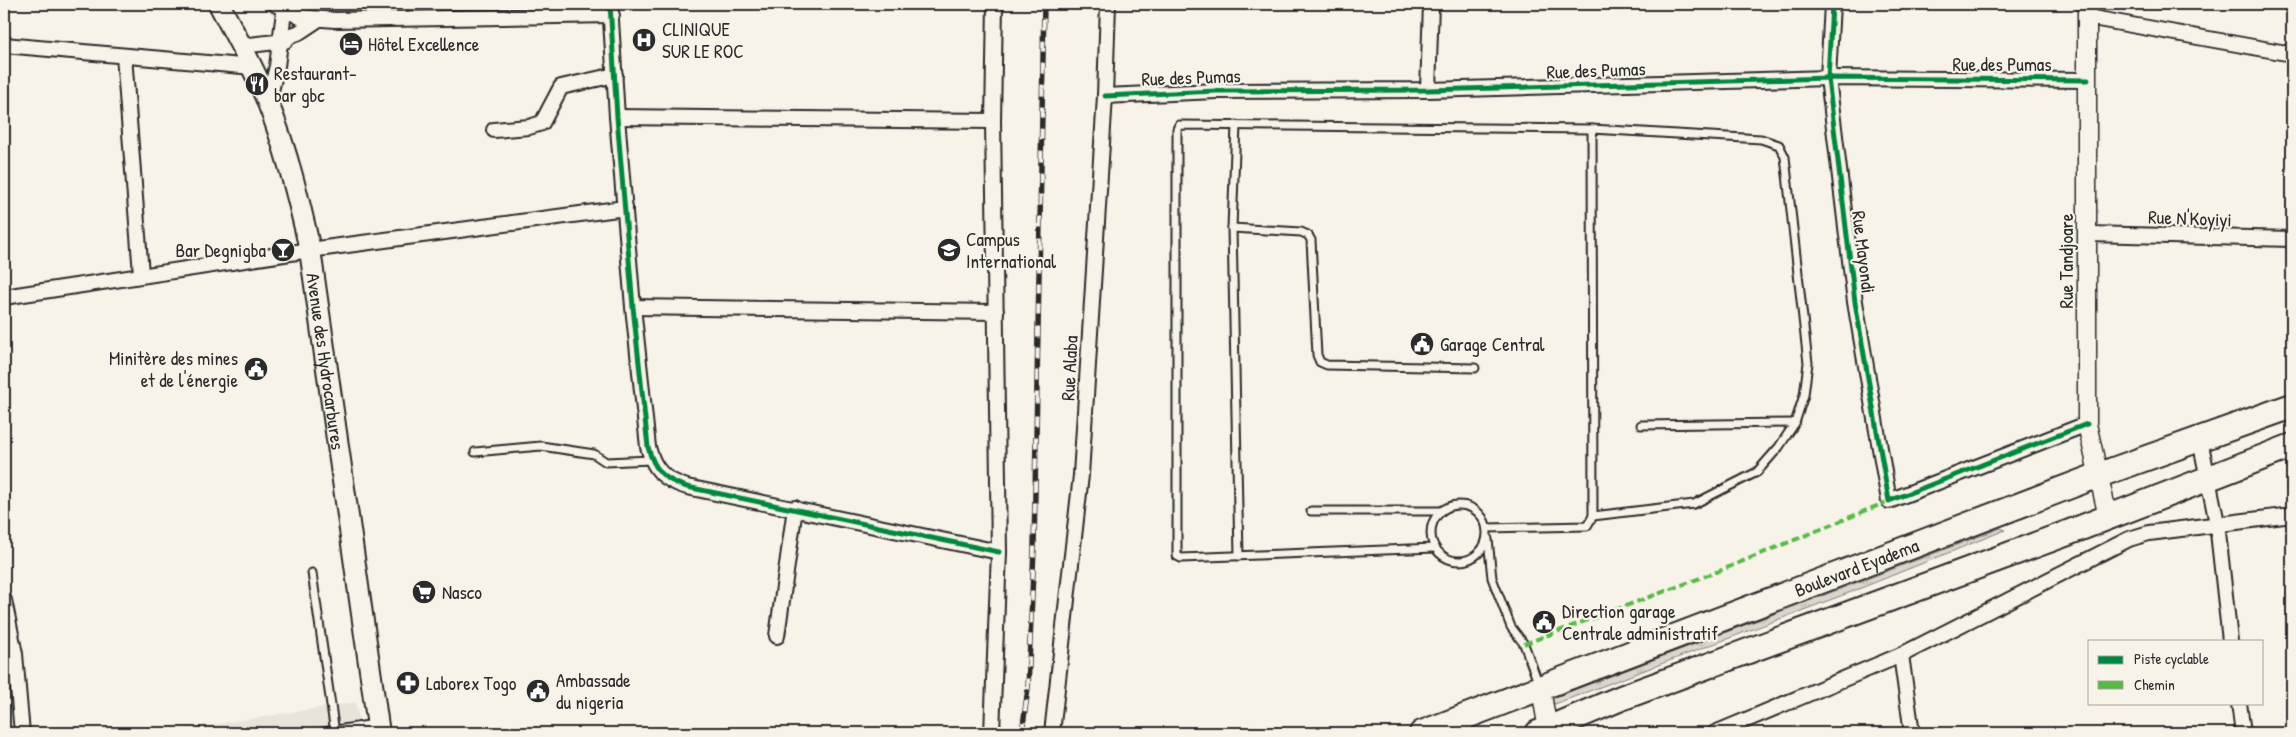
<svg xmlns="http://www.w3.org/2000/svg" width="2296" height="737" font-family="'Patrick Hand',sans-serif">
<style>
.built{fill:#e8e4da}
.grass{fill:url(#grass-tufts);stroke:#82807c}
.lines{fill:none;stroke-linecap:round;stroke-linejoin:round}
.service-casing{stroke:#2b2b2b;stroke-width:11}
.minor-casing{stroke:#2b2b2b;stroke-width:18}
.tertiary-casing{stroke:#2b2b2b;stroke-width:21}
.secondary-casing{stroke:#2b2b2b;stroke-width:24}
.trunk-casing{stroke:#2b2b2b;stroke-width:28}
.service{stroke:#f7f3e8;stroke-width:7}
.minor{stroke:#f7f3e8;stroke-width:14}
.tertiary{stroke:#f7f3e8;stroke-width:18}
.secondary{stroke:#f7f3e8;stroke-width:20}
.trunk{stroke:#f7f3e8;stroke-width:24}
.rail-casing{stroke:#2b2b2b;stroke-width:5.5}
.rail{stroke:#f7f3e8;stroke-width:4;stroke-dasharray:11;stroke-linecap:butt}
.quiet{stroke:#58b947;stroke-width:4;stroke-dasharray:8 4;stroke-linecap:butt}
.cycleway-casing{stroke:#f7f3e8;stroke-width:8}
.cycleway{stroke:#00873e;stroke-width:5}
.labels{text-anchor:middle;stroke-width:4.5;stroke-linejoin:round;paint-order:stroke}
.poi-label{font-size:19px;fill:#2b2b2b;stroke:#f7f3e8;text-anchor:start}
.street-label{font-size:19px;fill:#2b2b2b;stroke:#f7f3e8}
</style>
<defs>
<pattern id="grass-tufts" width="24" height="20" patternUnits="userSpaceOnUse" patternTransform="scale(1.25)"><rect width="24" height="20" fill="#dad6cc"/><path d="M3 7l-1-3M5 7V3M7 7l1-3M15 17l-1-3M17 17v-4M19 17l1-3" fill="none" stroke="#bbb8af"/></pattern>
</defs>
<rect width="100%" height="100%" fill="#f7f3e8"/>
<filter id="ink" filterUnits="userSpaceOnUse"><feTurbulence type="fractalNoise" baseFrequency=".02" numOctaves="2"/><feDisplacementMap in="SourceGraphic" scale="10" xChannelSelector="R" yChannelSelector="G"/><feConvolveMatrix kernelMatrix="1 2 1 2 8 2 1 2 1" color-interpolation-filters="sRGB"/></filter>
<g filter="url(#ink)">
<path class="built" d="M356,702l5,31h-200z"/>
<path class="grass" d="M2001,528l4,2 -154,62 -296,112 -5,-5z"/>
<g class="lines">
<g class="service-casing">
<g id="service">
<path d="M1236,125l-4,103 7,328"/>
<path d="M1232,228l69,4 7,3 3,5 6,115 3,7 7,3 148,3"/>
<path d="M1641,425l154,-2"/>
<path d="M475,452l66,-6 53,8 12,8 45,-2"/>
<circle cx="1459" cy="533" r="28"/>
<path d="M1311,511h130"/>
<path d="M1487,528l100,-2 6,-10 -1,-387"/>
<path d="M1488,539l4,39 19,49 13,17 15,41"/>
<path d="M1435,548l-254,10 -4,-2v-427l2,-4 413,4 169,10 18,6 6,12 23,206 -4,32 -9,28 -16,24 -22,25 -63,32 -101,12"/>
<path d="M312,573l23,160"/>
<path d="M317,733l58,-9"/>
</g>
</g>
<g class="minor-casing">
<g id="minor">
<path d="M275,4l25,13 35,3 277,-5"/>
<path d="M610,4l7,113 16,190 15,140c6,23 16,33 39,40l312,65"/>
<path d="M1832,4l-4,74 27,224 34,199 198,-77"/>
<path d="M2087,17l205,37"/>
<path d="M4,45l249,22"/>
<path d="M240,46l45,-5 6,-6 7,-2 21,-14"/>
<path d="M124,56l17,218"/>
<path d="M1428,90l3,-86"/>
<path d="M1105,96l111,-5 212,-1 400,-12 260,2"/>
<path d="M268,103l9,-37 8,-62"/>
<path d="M617,117l376,4"/>
<path d="M494,130l35,-3 13,-4 19,-36 54,-12"/>
<path d="M2087,234l205,5"/>
<path d="M4,297l306,-47 315,-42"/>
<path d="M633,307l363,5"/>
<path d="M2200,440l17,83 13,118"/>
<path d="M4,600l11,54 7,79"/>
<path d="M777,636l18,-128"/>
<path d="M2239,703l4,30"/>
<path d="M992,733l7,-181 -6,-431 2,-117"/>
<path d="M1052,733l29,-258 24,-379 3,-92"/>
<path d="M1715,733l186,-78"/>
<path d="M1912,733l-11,-78 228,-116 20,-6 143,-18"/>
</g>
</g>
<g class="tertiary-casing">
<g id="tertiary">
<path d="M2087,4v420l21,93"/>
<path d="M1541,689l7,41 -3,3"/>
<path d="M1461,718l3,15"/>
</g>
</g>
<g class="secondary-casing">
<g id="secondary">
<path id="s1" d="M219,4c17,33 36,65 49,99 19,48 31,97 42,147l69,483"/>
</g>
</g>
<g class="trunk-casing">
<g id="trunk">
<path id="s2" d="M1422,733l677,-258 193,-69"/>
<path d="M1538,733l83,-35 444,-164 227,-88"/>
</g>
</g>
<use href="#service" class="service"/>
<use href="#minor" class="minor"/>
<use href="#tertiary" class="tertiary"/>
<use href="#secondary" class="secondary"/>
<use href="#trunk" class="trunk"/>
<g class="rail-casing">
<path id="rail" d="M1022,733l6,-45 6,-140 10,-544"/>
</g>
<use href="#rail" class="rail"/>
<path class="quiet" d="M1524,644l195,-73 170,-70"/>
<g class="cycleway-casing">
<g id="cycleway">
<path d="M610,4l7,113 16,190 15,140c6,23 16,33 39,40l312,65"/>
<path d="M1832,4l-4,74 27,224 34,199 198,-77"/>
<path d="M1105,96l111,-5 212,-1 400,-12 260,2"/>
</g>
</g>
<use href="#cycleway" class="cycleway"/>
</g>
</g>
<defs>
<g id="hospital-disc" transform="scale(1.25)"><circle r="9.5" fill="#2b2b2b" stroke="#f7f3e8"/><path d="M-5-5h3v3.5h4V-5h3V5h-3V1.5h-4V5h-3Z" fill="#fff"/></g>
<g id="hotel-disc" transform="scale(1.25)"><circle r="9.5" fill="#2b2b2b" stroke="#f7f3e8"/><path d="M-6-4.5h1.5V1H6V5H4.5V3h-9V5H-6ZM-4 0a1.8 1.8 0 1 1 3.6 0ZM.5 0V-2.5h3Q6-2.5 6 0Z" fill="#fff"/></g>
<g id="restaurant-disc" transform="scale(1.25)"><circle r="9.5" fill="#2b2b2b" stroke="#f7f3e8"/><path d="M-5-6h1v4h1v-4h1v4h1v-4h1v5L-1.5 .5V6h-2V.5L-5-1ZM5-6V6H3V1.5H1.5Q1.5-4 5-6Z" fill="#fff"/></g>
<g id="bar-disc" transform="scale(1.25)"><circle r="9.5" fill="#2b2b2b" stroke="#f7f3e8"/><path d="M-6-5H6L.8 .8V4.5H3.5V6h-7V4.5H-.8V.8Z" fill="#fff"/></g>
<g id="university-disc" transform="scale(1.25)"><circle r="9.5" fill="#2b2b2b" stroke="#f7f3e8"/><path d="M0-5L7-2L0 1L-7-2ZM-4 1L0 2.5L4 1V4Q0 6-4 4Z" fill="#fff"/></g>
<g id="civic-disc" transform="scale(1.25)"><circle r="9.5" fill="#2b2b2b" stroke="#f7f3e8"/><path d="M-.6-6.5H3V-4.5H.6V-3L4-1V1h2V6H-6V1h2V-1L-.6-3ZM-1.2 2.5V6h2.4V2.5Z" fill="#fff"/></g>
<g id="supermarket-disc" transform="scale(1.25)"><circle r="9.5" fill="#2b2b2b" stroke="#f7f3e8"/><path d="M-6-5.5h2.5l.6 2H6L4.5 2H-2.5L-4.4-4H-6ZM-1.5 3.2a1.3 1.3 0 1 0 .1 0ZM3 3.2a1.3 1.3 0 1 0 .1 0Z" fill="#fff"/></g>
<g id="pharmacy-disc" transform="scale(1.25)"><circle r="9.5" fill="#2b2b2b" stroke="#f7f3e8"/><path d="M-2-6h4v4h4v4h-4v4h-4v-4h-4v-4h4Z" fill="#fff"/></g>
</defs>
<g fill-rule="evenodd">
<use href="#hospital-disc" x="644" y="40"/>
<use href="#hotel-disc" x="351" y="44"/>
<use href="#restaurant-disc" x="257" y="84"/>
<use href="#bar-disc" x="283" y="250"/>
<use href="#university-disc" x="949" y="250"/>
<use href="#civic-disc" x="1422" y="344"/>
<use href="#civic-disc" x="256" y="369"/>
<use href="#supermarket-disc" x="424" y="592"/>
<use href="#civic-disc" x="1544" y="622"/>
<use href="#pharmacy-disc" x="408" y="683"/>
<use href="#civic-disc" x="538" y="691"/>
</g>
<g class="labels">
<g class="poi-label">
<text x="662" y="36">CLINIQUE<tspan x="662" dy="22">SUR LE ROC</tspan></text>
<text x="368" y="51">Hôtel Excellence</text>
<text x="274" y="80">Restaurant-<tspan x="274" dy="22">bar gbc</tspan></text>
<text x="966" y="246">Campus<tspan x="966" dy="22">International</tspan></text>
<text x="266" y="257" text-anchor="end">Bar Degnigba</text>
<text x="1440" y="351">Garage Central</text>
<text x="238" y="365" text-anchor="end">Minitère des mines<tspan x="238" dy="22">et de l'énergie</tspan></text>
<text x="442" y="599">Nasco</text>
<text x="1562" y="618">Direction garage<tspan x="1562" dy="22">Centrale administratif</tspan></text>
<text x="556" y="687">Ambassade<tspan x="556" dy="22">du nigeria</tspan></text>
<text x="426" y="690">Laborex Togo</text>
</g>
<g class="street-label">
<text x="2002" y="71">Rue des Pumas</text>
<text transform="translate(1596 70) rotate(-2)" y="7">Rue des Pumas</text>
<text transform="translate(1191 77) rotate(-2)" y="7">Rue des Pumas</text>
<text transform="translate(2190 218) rotate(2)" y="7">Rue N'Koyiyi</text>
<text transform="translate(1864 252) rotate(83)" y="7">Rue Mayondi</text>
<text transform="translate(2066 261) rotate(-90)" y="7">Rue Tandjoare</text>
<text dy="7" stroke="none"><textPath href="#s1" startOffset="376">Avenue des Hydrocarbures</textPath></text>
<text transform="translate(1069 368) rotate(-87)" y="7">Rue Alaba</text>
<text dy="7" stroke="none"><textPath href="#s2" startOffset="465">Boulevard Eyadema</textPath></text>
</g>
</g>
<rect width="2296" height="737" fill="none" stroke="#f7f3e8" stroke-width="20"/>
<rect x="10" y="10" width="2276" height="717" fill="none" stroke="#2b2b2b" stroke-width="2" filter="url(#ink)"/>
<rect x="2088" y="640" width="175" height="65" fill="#f7f3e8" stroke="#a5a39c"/>
<rect x="2098" y="656" width="25" height="8" fill="#00873e" stroke="#a5a39c"/>
<text x="2134" y="664" font-size="15" fill="#2b2b2b">Piste cyclable</text>
<rect x="2098" y="681" width="25" height="8" fill="#58b947" stroke="#a5a39c"/>
<text x="2134" y="690" font-size="15" fill="#2b2b2b">Chemin</text>
</svg>
